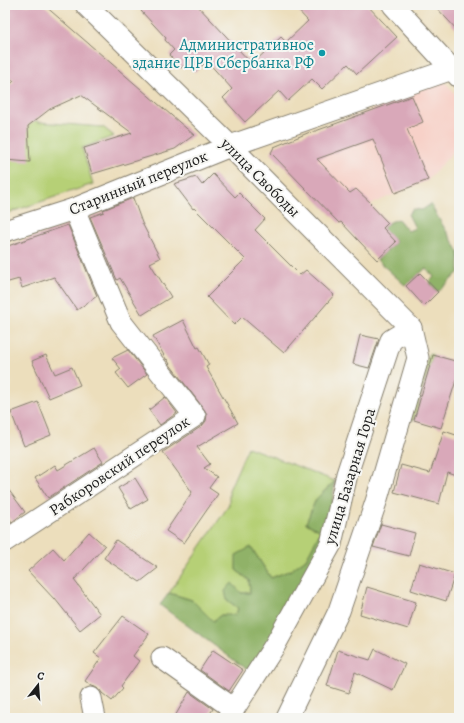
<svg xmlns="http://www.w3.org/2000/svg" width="464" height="723" font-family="Alegreya,serif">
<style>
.built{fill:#f7d1c8}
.green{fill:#b6d076;stroke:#697649}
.forest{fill:#90b267;stroke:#566742}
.building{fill:#d9a8b9}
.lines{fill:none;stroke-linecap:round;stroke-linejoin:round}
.minor-casing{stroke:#847d6c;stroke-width:23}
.minor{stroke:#fff;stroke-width:21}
.culture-dot{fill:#0f9aa8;stroke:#f6f6f2;stroke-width:1.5}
.labels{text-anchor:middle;stroke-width:4;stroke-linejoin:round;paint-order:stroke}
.culture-label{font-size:16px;fill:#0d838f;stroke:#f6f6f2;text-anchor:end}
.street-label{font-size:16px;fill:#1c1c1c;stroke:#f6f6f2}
</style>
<rect width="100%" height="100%" fill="#f6f6f2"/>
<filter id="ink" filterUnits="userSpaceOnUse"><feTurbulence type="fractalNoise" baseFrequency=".025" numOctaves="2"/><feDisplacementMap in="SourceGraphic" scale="8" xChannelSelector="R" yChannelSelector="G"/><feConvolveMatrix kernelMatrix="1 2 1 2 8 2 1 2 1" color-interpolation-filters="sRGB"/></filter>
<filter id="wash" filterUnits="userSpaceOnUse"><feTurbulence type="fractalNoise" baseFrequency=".012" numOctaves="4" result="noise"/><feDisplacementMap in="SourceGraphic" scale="16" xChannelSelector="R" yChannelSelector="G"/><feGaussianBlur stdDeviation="0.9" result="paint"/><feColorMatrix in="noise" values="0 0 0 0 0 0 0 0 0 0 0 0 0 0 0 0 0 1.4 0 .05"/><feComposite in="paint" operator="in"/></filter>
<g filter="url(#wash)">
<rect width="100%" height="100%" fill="#ecdebc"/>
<path class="built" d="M444,81l15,17v47l-31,35 -73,31 -16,12 -68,-70 3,-6 36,-15 6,-1 46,-17 49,-21z"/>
<g class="green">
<path d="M5,104l33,18 65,5 11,9 -32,12 11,36 -88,30z"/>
<path d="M429,353l4,2 -19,65 -4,-1z"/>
<path d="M248,447l87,34 -19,18 -10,24 15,8 -15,28 -15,11 -20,8 -20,-31 -15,23 13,10 1,13h-9l-14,7 11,8 -2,7h-15l-8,6 -21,-21 -23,-7 60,-88v-15z"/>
</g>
<g class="forest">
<path d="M431,204l5,10 23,38v20l-21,20 -9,-10 5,-5 -8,-9 -20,18 -29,-26 19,-18 -13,-14 5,-5 10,-4 10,12 7,-3 -7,-14 5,-5 9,1z"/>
<path d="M335,481l-8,59 -50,90 -30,40 -87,-65 9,-12 23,7 21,21 8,-6h15l2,-7 -11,-8 -2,-9 7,-8 9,10h9l-1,-13 -13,-10v-15l15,-8 20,31 20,-8 15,-11 15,-28 -15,-8 10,-24z"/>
</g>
<g id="blocks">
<g class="building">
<path d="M5,5h39l150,130 -19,14 -83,25 -8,-26 48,-15 -51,-38 -31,14 -22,17 2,36 -25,-2v-71l9,-8 -9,-7z"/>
<path d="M148,5h49l55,59 29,-27 5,5 22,-21 -15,-16h74l30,32 -40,37 -9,-10 -26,25 -10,-10 -24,22 -9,-10 -34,31 -22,-24 9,-9 -25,-28 -12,11 -8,-9 -6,5 -12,-13 5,-5 -9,-10 1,-2 -25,-27z"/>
<path d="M434,5h25v27z"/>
<path d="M412,96l11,26 -16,7 21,51 -33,13 -22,-54 -56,20 33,34 6,-4 15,14 -1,1 18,19 -5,5 13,14 -19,18 -36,-38 -2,1 -68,-70 3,-6 36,-15v1z"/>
<path d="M213,174l22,23 4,-4 26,26 -10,11 45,45 6,-5 28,25 -50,58 -42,-36 -8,8 -27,-28 38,-38 -51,-51 -1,1 -19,-25 22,-7 6,8z"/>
<path d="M133,198l9,25 18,35 -10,5 21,34 -29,18 -22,-37 -3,2 -27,-63 14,-5 -1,-2z"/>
<path d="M68,225l29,71 -20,14 -23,-33 -32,11 -3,-9 -14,4v-36z"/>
<path d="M420,273l18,19 -14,14 -18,-20z"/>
<path d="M183,320l14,28 2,-1 10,18 -3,2 32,56 -41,24 13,17 -6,4 13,9 -8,11 9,6 -34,49 -18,-12 26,-39 -29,-40 39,-26 4,-5 1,-7 -3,-5 -33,-43 -4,-7 -1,1v-1l-13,-23z"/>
<path d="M360,335l19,4 -10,29 -16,-4z"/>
<path d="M128,350l19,24 -19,14 -12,-15 5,-4 -9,-11z"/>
<path d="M46,355l9,19 17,-7 8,18 -31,13 -17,-37z"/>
<path d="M433,355l26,7v9l-18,57 -27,-8z"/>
<path d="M165,397l12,16 -17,12 -11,-15z"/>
<path d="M38,402l13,33 -27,11 -13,-34z"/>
<path d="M444,431l15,5v40l-12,-4 -8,32 -45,-12 7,-27 29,8z"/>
<path d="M94,448l9,14 -55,36 -13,-20 20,-13 3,5z"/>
<path d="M135,478l13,21 -17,10 -13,-21z"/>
<path d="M5,485l20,27 -13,10 -7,-9z"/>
<path d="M381,524l34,9 -6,23 -36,-9z"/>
<path d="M89,532l16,14 -31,34 26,34 -20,16 -25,-31v1l-27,-29 25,-23 11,12z"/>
<path d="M116,540l42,28 -18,14 -36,-24z"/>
<path d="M419,563l36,11 -9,27 -35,-11z"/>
<path d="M367,587l49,15 -8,27 -48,-15z"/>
<path d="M123,616l26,18 -16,22 6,5 -18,25 2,2 -11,13 -10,-8 -2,-3 -5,-3 -3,-1 -7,-5 16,-23 -7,-5z"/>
<path d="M375,649l30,15 -12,26 -38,-18 -6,21 -22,-7 11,-36 32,10z"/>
<path d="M213,650l30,20 -14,21 -29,-21z"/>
<path d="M189,692l24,17 -6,9h-33z"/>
</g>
</g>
</g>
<g filter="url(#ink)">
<use href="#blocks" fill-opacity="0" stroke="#847d6c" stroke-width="1"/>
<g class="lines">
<g class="minor-casing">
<g id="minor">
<path d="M86,5l144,141 181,182 7,30 -42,144 -37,109 -52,107"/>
<path d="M393,5l66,72"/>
<path d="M5,231l69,-22 156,-63 222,-77"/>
<path d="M5,541l190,-125 -74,-94 -47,-113"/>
<path d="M162,658l72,51"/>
<path d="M91,698l4,20"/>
<path d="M228,718l47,-73 56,-101 16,-70 44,-134 20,-12"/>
</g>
</g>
<use href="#minor" class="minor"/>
</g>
</g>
<circle class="culture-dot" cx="322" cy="53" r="4"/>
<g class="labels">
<g class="culture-label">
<text x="314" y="50">Административное<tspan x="314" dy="18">здание ЦРБ Сбербанка РФ</tspan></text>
</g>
<g class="street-label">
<text transform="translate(261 177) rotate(45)" y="6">улица Свободы</text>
<text transform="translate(138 182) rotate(-22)" y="6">Старинный переулок</text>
<text transform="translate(119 465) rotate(-34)" y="6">Рабкоровский переулок</text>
<text transform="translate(349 476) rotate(-73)" y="6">улица Базарная Гора</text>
</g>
</g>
<rect width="464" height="723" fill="none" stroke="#f6f6f2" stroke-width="20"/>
<g transform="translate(38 685) rotate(17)" stroke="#f6f6f2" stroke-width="3" paint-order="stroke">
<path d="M0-3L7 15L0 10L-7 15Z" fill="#1c1c1c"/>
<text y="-6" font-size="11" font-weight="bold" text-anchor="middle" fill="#1c1c1c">С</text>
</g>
</svg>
